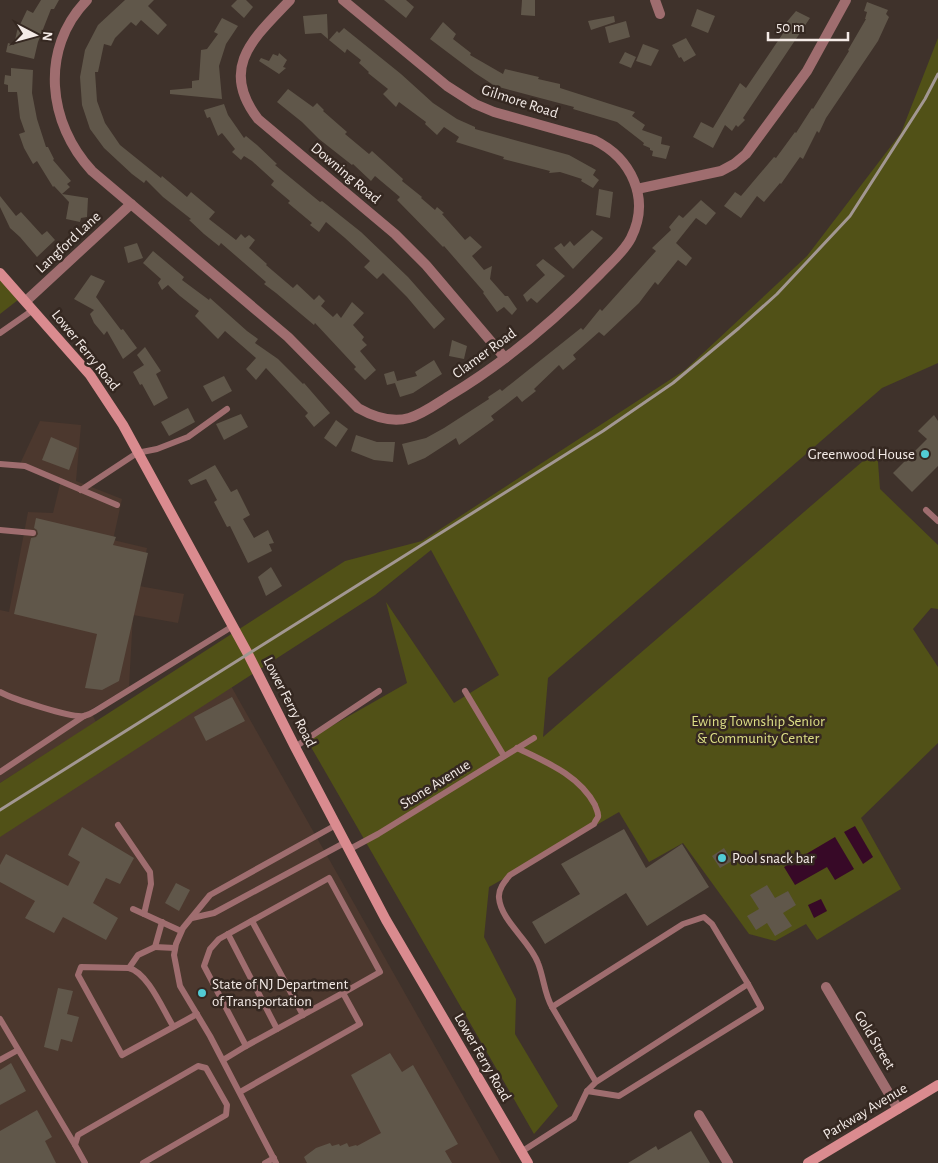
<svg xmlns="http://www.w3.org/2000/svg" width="938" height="1163" font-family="'Alegreya Sans',sans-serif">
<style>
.built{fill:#4c382e}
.green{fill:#515117}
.water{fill:#370927}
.building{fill:#60574a}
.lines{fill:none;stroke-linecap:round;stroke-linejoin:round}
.lane{stroke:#9f6d6f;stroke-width:6}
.street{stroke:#9f6d6f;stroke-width:10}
.secondary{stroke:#da8b8f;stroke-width:10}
.rail{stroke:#a29792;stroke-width:3}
.poi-dot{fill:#52ccd5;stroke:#352821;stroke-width:2}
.labels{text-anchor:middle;stroke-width:5;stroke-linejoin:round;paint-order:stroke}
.street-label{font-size:15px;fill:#f4ebe7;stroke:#352821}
.poi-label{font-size:15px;fill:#f4ebe7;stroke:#352821;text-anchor:start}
.park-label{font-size:15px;fill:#dddf86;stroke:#352821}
</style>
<rect width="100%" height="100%" fill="#3f322b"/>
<g class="built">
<path d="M40,421l41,4 -5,56 46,18 -9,41 34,8 -8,38 45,8 -6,29 -45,-8 -4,72 -39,23 6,12 -96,61v-173l9,2 19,-100 25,1 8,-33 -42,-14z"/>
<path d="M227,679l274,484h-501v-341z"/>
</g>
<g class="green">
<path d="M938,38v325l-56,25 -334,290 -5,59 334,-288 3,40 58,56v64l-7,-1 -18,21 25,38v76l-77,75 40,71 -84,51 -11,-16 -31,17 -26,-7 -66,-91 -34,19 -30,-50 -130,75 -5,50 32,62 -1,35 43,72 -24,28 -227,-394 100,-57 -21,-81 68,101 45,-28 -68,-125 -56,45 -375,242v-54l345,-222 77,-20 263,-171 122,-114 94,-123z"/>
<path d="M0,271l23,25 -23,18z"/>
</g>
<g class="water">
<path d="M855,826l18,31 -10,7 -19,-32z"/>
<path d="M835,837l19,32 -19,11 -8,-13 -32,18 -11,-18z"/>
<path d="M821,899l6,12 -13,7 -6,-13z"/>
</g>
<g class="building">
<path d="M41,0h18l-5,9h-3l-13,33 -4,17 -28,-7 2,-9 6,2 3,-14 10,-21 6,3z"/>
<path d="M125,0h29l-6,6 19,19 -9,10 -17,-15 -5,6 -5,-4 -16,16 -4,8 -7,-2 -6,28h-3l2,29 8,22 15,22 41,33 1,-2 25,21 4,-5 24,20 -6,7 27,21 5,-6 4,4 4,-3 6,5 -6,8 18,16 -1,1 27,23 4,-4 17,16 5,-5 6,6 -4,5 12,11 4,-4 4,5 11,-16 12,11 -11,12 11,12 -2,3 5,5 -7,6 16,19 -11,10 -11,-11 2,-2 -41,-44 -1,2 -38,-32 -12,-9 2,-2 -45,-39 -2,3 -15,-12 -15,-14 2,-1 -28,-22 -17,-17 -2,3 -12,-9 -28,-26 -14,-19 -8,-24 -2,-28 5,-27 13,-25z"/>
<path d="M237,0h9l7,7 -9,11 -13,-12z"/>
<path d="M384,0h22l8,7 -8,11z"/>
<path d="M522,0h13v16l-14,-1z"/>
<path d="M867,2l21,8 -2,4 3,3 -11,24 -52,77 -7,15 -2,-2 -14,28 -3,-2 -19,27 -1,-1 -16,19 -7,-6 -16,22 -17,-12 11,-14 6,4 33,-39 2,1 19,-26 1,1 16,-25 1,1 36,-58 -1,-1 18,-31h-1l2,-7 -3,-1z"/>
<path d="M697,9l18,7 -7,17 -17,-7z"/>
<path d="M796,11l14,7 -67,100 2,2 -7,7 -2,-2 -4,6 -7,-6 -12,23 -20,-11 8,-15 12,6 27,-45 6,5 42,-62 -3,-2z"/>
<path d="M327,14l1,25 -7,-6 -16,1 -2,-18z"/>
<path d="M614,16l1,6 -24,8 -3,-9z"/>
<path d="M222,18l16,8 -12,18 -7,22 3,33 -52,-5v-4l22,-2v-7l7,-1 2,-30 6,-1 11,-15 -4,-2z"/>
<path d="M626,21l4,16 -21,6 -4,-16z"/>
<path d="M443,22l13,12 -3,5 18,14 -1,2 33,19 2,-5 34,8 -1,2 22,5v4l75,24 -3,4 13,9 -3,5 20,7 -1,7 9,2 -4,13 -14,-3 1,-5 -3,-1v-2l-7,-3 1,-2 -27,-21 -44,-13 1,-2 -79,-21 -20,-13 -45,-34z"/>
<path d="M344,28l57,46 32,29 24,16 18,8v2l94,26 27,15 -3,5 6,5 -6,8 -12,-7 1,-2 -22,-7 -11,1 1,-2 -47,-12 1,-2 -48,-15 3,-5 -15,-10 -7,8 -12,-11 1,-2 -27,-20 -3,5 -13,-13 5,-5 -20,-16 1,-1 -10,-9 2,-3 -14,-11 -2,4 -16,-13 8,-9 2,2z"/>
<path d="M686,38l10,17 -12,7 -3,-5 -2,1 -7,-13z"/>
<path d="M643,44l16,6 -8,16 -15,-5z"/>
<path d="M625,52l11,5 -5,11 -12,-5z"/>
<path d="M279,53l8,7 -4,7 3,1 -7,6 -20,-13 2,-3 8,3 4,-7 5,2z"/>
<path d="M11,68l22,2 -1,23 5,26 9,28h2l6,12 -1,1 18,21 -4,3 3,3 -8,7 26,4 -1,19 -6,1 -1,4 -14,-3 3,-17 -15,-16 -1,1 -16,-26 -4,3 -9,-16 -5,-14 6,-2 -5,-14 -3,-26h-9v-7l-4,-1 1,-9 6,1z"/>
<path d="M288,89l25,18 4,-4 7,7 -1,1 24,21 -2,2 24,20 3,-3 31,28 -1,2 20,16 -1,1 14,12 2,-3 7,6 -2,1 23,26 5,-4 12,11 -10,9 12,14 8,-4 -2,13 15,17h3l9,13 -5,6 -8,-8 -7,5 -14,-19 1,-1 -40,-46 -1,1 -46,-47 3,-3 -25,-21 -4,5 -18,-17 -1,1 -33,-26 -17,-17 -25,-20z"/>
<path d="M224,104l4,11 16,23 2,-2 11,9 20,19 -2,1 45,37 2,-1 39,31 47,45 37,42 -11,10 -27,-32 -24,-24 -6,6 -13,-12 6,-6 -25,-23 -19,-16 -7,10 -9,-7 2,-2 -24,-20 2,-2 -19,-16 3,-4 -22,-20 -8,-5 -3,4 -9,-8 3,-3 -13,-16 -4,3 -8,-19 -3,1 -3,-8z"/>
<path d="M599,189l14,3 -3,26 -14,-3z"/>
<path d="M0,196l16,20 5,-4 21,23 5,-4 8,9 -18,17 -17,-20 -10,-9 -10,-21z"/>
<path d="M701,200l15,13 -10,12 -10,-7 -20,25 16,15 -6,8 -8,-6 -20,25 -3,-3 -16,21 -35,33 -5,-4 -26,23 3,4 -13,11 -4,-5 -25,24 2,2 -14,11 -5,-6 -26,20 3,4 -35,25 -3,-7 -31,20 -17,7 -6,-21 24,-6 18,-10 45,-29 -1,-2 12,-8 2,2 79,-63 2,2 17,-21 2,2 54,-60 -4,-3 19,-18 -2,-3 10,-12 4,3z"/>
<path d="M592,230l11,8 -30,31 -19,-21 7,-5 3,4 6,-6 4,5z"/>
<path d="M137,243l6,15 -15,5 -4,-16z"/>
<path d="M153,251l31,26 -2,3 27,20 1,-2 37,33 11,8 -3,4 23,16 25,25 1,-1 26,30 -16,14 -9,-11 3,-3 -42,-45 -10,12 -10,-11 10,-11 -31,-27 -7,8 -23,-23 4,-5 -19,-15 -12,-11 -6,5 -4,-7 3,-4 -18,-16z"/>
<path d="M543,259l22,17 -28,27 -6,-5 -4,4 -4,-7 22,-20 -9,-10z"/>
<path d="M91,275l14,6 -9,16 25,33 2,-1 14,19 -14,11 -16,-28 -3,4 -10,-12 -4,-9 4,-4 -20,-11z"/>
<path d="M452,340l15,6 -3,13 -15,-3z"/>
<path d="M145,347l16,24 -5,3 12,24 -14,8 -12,-22 -2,1 -7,-13 11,-7 -7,-10z"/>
<path d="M434,360l8,14 -29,19 -13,4 -5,-14 -8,2 -3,-11 10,-3 3,10 20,-5 -2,-4z"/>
<path d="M224,376l8,15 -20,11 -9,-16z"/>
<path d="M188,408l7,14 -26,14 -8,-14z"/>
<path d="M241,414l7,13 -24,13 -8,-16z"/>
<path d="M934,415l4,6v45l-26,26 -19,-19 34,-34 -9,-8z"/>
<path d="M336,420l12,9 -12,18 -12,-9z"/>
<path d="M356,435l21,7h18l-2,20 -19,-2 -23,-9z"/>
<path d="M51,437l26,11 -8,22 -27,-10z"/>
<path d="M215,465l16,27 6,-3 13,26 -7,4 11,19 14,-8 6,13 -5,1 3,7 -24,12 -18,-37 -3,1 -13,-25 3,-2 -11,-21 -15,6 -3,-5z"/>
<path d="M36,518l80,19 -3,8 35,8 -29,128 -17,9 -17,-2 12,-54 -83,-20 17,-76 5,-1 2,-3 -1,-4 -3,-2z"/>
<path d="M271,567l11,19 -16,10 -8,-19z"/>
<path d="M232,697l13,24 -39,20 -12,-24z"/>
<path d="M82,827l52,31 -14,26 -14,-6 -13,25 25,15 -12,22 -43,-23 -9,16 -29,-15 10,-17 -35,-19v-17l6,-11 62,32 12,-24 -12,-7z"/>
<path d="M624,829l22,39 36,-24 27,43 -62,39 -21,-33 -81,51 -13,-22 48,-28 -19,-30z"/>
<path d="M724,848l8,13 -12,7 -8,-12z"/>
<path d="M176,883l14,7 -11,21 -14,-8z"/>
<path d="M767,885l8,13 13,-7 8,14 -13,8 9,13 -17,10 -8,-13 -11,7 -9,-14 12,-7 -9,-14z"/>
<path d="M58,988l15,3 -6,23 12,3 -7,25 -11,-3 -3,12 -14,-4z"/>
<path d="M390,1053l12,19 11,-7 45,79 -13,7 7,12h-145l-3,-6 12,-9 14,-5 2,3 7,-2 1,2 7,-3 2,4 7,-2 1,1 24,-13 -30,-58z"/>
<path d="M11,1063l15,28 -26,14v-35z"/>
<path d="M37,1110l15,27 -7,4 11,22h-56v-32z"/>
<path d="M691,1131l19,32h-82l28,-17 2,4z"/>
</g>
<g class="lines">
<g class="lane">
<path d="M0,333l33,-23"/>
<path d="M0,464l25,2 92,39"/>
<path d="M81,490l56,-37 20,-4 31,-12 39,-28"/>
<path d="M926,510l12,11"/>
<path d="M0,530l33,3"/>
<path d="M465,691l39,65"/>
<path d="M0,692c13,7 71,26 84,24 4,-1 8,-3 11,-5l138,-85"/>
<path d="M295,747l84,-56"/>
<path d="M517,748c29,14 62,27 78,57 1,4 4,8 3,12 -1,2 -3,4 -4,7l-84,51c-5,6 -12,14 -11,23 2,23 31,43 39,65 6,15 6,30 14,44"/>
<path d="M0,772l84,-56"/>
<path d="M118,825l32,47 1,12 -7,30"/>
<path d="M350,849l28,-15 156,-96"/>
<path d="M133,909l48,22"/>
<path d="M192,918l22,-5 132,-71"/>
<path d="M252,921l51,94"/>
<path d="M162,922l-7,25 20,1"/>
<path d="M228,934l49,95"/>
<path d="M129,968l9,-13 17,-8"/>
<path d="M0,1019l75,126"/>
<path d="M173,1026c-10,-16 -25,-53 -44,-58l-48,-1 -3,8 44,80 75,-41"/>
<path d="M246,1046l97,-53"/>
<path d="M0,1060l18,-10"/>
<path d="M223,1060l23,-14 -42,-80 6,-17 9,-10 110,-61 51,94 -37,21 17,31 -120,68"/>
<path d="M587,1091l32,5 142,-88 -13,-24"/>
<path d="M521,1152l53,-34 13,-27 9,-9 152,-98 -36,-60 -8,-7 -21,7 -131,83 44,75"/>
<path d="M85,1163l-10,-18 3,-10 120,-69 8,2 21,37 -1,10 -83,48"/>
<path d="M265,1163l9,-5"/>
<path d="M276,1163l-66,-127 -30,-50 -6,-31 2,-11 7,-16 27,-33 126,-70"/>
</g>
<g class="street">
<path d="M87,0c-48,49 -39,124 5,171l196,166 70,71c16,9 33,15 51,10 14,-4 27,-14 40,-22 55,-33 105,-75 150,-121 11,-12 25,-23 32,-37 20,-40 0,-80 -37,-98l-100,-28 -19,-8 -28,-18 -104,-86"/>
<path d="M290,0c-35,37 -72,67 -32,119l137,115 31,31 79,93"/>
<path d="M655,0l5,14"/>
<path d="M637,189l84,-18 13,-7 12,-10 61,-83 39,-71"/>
<path d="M26,301l105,-97"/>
<path d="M826,987l72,122"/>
<path d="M699,1115l29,48"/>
</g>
<g class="secondary">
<path d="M0,273l90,102 33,50 125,229 47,93 91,173 142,243"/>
<path d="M808,1163l130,-78"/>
</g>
<path class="rail" d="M0,810l455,-286 148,-93 70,-48 66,-55 38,-34 73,-78 75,-117 13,-25"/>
</g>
<g class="poi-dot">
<circle cx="925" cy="454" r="5"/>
<circle cx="722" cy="858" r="5"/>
<circle cx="202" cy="993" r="5"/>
</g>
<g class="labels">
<g class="street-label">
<text transform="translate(520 101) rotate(18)" y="5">Gilmore Road</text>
<text transform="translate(346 173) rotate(40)" y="5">Downing Road</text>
<text transform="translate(68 242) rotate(-43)" y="5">Langford Lane</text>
<text transform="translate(86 350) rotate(51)" y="5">Lower Ferry Road</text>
<text transform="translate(484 353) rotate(-36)" y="5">Clamer Road</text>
<text transform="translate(290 702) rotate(63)" y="5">Lower Ferry Road</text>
<text transform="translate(435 784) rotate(-32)" y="5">Stone Avenue</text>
<text transform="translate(875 1040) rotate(59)" y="5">Gold Street</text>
<text transform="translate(483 1057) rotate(60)" y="5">Lower Ferry Road</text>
<text transform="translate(865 1111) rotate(-31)" y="5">Parkway Avenue</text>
</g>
<g class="poi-label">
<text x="915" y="459" text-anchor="end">Greenwood House</text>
<text x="732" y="863">Pool snack bar</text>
<text x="212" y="989">State of NJ Department<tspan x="212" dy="17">of Transportation</tspan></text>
</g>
<g class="park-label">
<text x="758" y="726">Ewing Township Senior<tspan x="758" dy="17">&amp; Community Center</tspan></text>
</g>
</g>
<g transform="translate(35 35) rotate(96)" stroke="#352821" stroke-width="4" paint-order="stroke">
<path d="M0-4L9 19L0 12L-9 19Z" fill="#f4ebe7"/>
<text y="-8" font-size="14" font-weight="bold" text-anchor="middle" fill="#f4ebe7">N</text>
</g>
<path d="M768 32v8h80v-8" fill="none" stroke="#f4ebe7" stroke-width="2.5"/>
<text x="776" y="32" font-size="15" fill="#f4ebe7" stroke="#352821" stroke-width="4" paint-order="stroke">50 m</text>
</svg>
